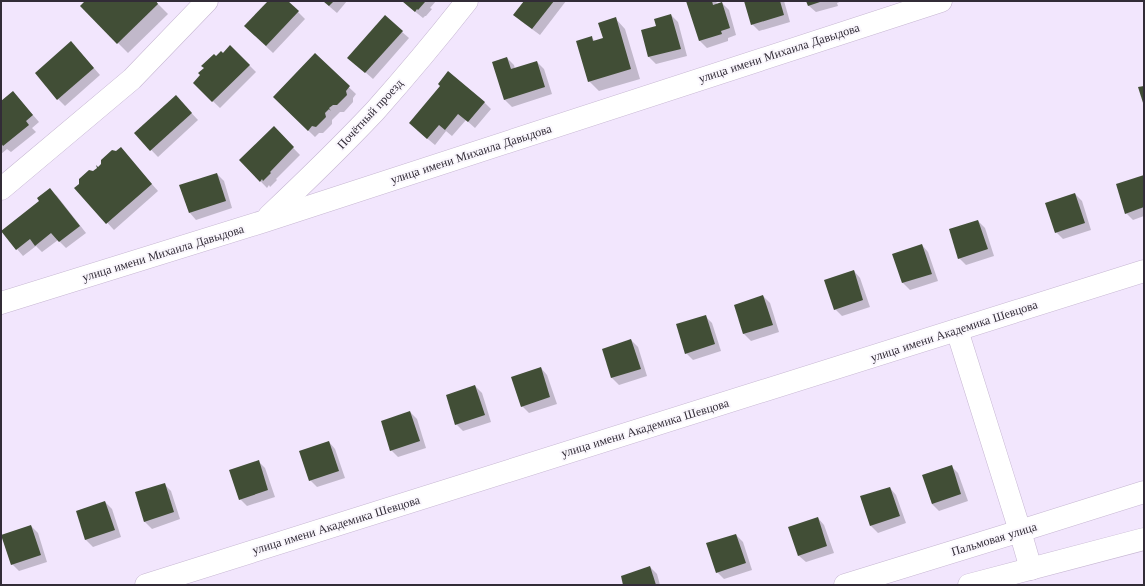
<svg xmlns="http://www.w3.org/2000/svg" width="1145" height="586" font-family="'Libre Baskerville',serif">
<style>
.shadow{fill:#0003}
.building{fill:#414e36}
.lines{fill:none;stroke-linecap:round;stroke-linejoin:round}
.minor-casing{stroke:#c6b6d2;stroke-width:23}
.minor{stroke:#fff;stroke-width:22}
.labels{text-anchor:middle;stroke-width:4;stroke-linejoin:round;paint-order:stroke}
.street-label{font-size:12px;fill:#322c37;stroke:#faf7fd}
</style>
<rect width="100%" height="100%" fill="#f2e6fd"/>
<g class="shadow">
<path d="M86,1h69l13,13 -40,39 -47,-47z"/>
<path d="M269,1h18l18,18 -32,34 -21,-20z"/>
<path d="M323,1h24l-10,12z"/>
<path d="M402,1h34l-6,7 2,1 -6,7h-1l-2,2z"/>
<path d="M525,1h41l-26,34 -19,-14 -6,-6z"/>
<path d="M687,1h29l1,3 5,-1 7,7 7,25 -8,3v3l-21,7 -7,-7z"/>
<path d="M746,1h38l6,21 -31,9 -7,-7z"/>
<path d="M808,1h34l-5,2 1,3 -22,6 -7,-6z"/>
<path d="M671,15l7,7 9,34 -31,8 -7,-7 -7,-26 15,-4z"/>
<path d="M615,18l10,11 15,50 -41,12 -10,-10 2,-44 5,5 8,-3z"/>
<path d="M402,32l7,6 -36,41 -17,-15z"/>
<path d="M230,46l26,26 -36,36 -26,-25z"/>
<path d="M78,50l22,25 -35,31 -7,-7z"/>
<path d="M315,55l41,39 -3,4v4l-9,10h-4l-8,8v4l-9,9h-4l-4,4 -41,-40z"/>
<path d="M507,58l7,7 1,4 22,-7 7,7 8,25 -40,13 -7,-7 -12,-37z"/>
<path d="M441,86l43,16 7,7 -16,19 -9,-8 -14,16 -6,-5 -11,14 -18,-15z"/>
<path d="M13,92l26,30 -7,6 4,4 -25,20 -4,-3 -6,5v-52z"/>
<path d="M182,103l16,17 -40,37 -23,-24z"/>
<path d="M274,128l26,27 -24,24 1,1 -7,7 -1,-2 -2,3 -27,-28z"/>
<path d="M127,156l31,35 -44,39 -39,-42z"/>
<path d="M217,174l7,7 8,27 -36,12 -6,-7z"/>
<path d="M1144,176v40l-11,4 -7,-7z"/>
<path d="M50,190l7,6 29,37 -20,15 -8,-8 -16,12 -6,-6 -13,10 -6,-7 23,-48z"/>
<path d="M1075,194l7,7 9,29 -28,9 -7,-7z"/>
<path d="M978,221l7,7 9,28 -28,9 -7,-7z"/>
<path d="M922,245l6,7 10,29 -28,9 -7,-7 -9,-29z"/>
<path d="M854,271l6,7 10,29 -28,9 -7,-7z"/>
<path d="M763,296l7,7 9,29 -28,9 -7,-7 -9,-29z"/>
<path d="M705,316l7,7 9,28 -28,9 -7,-7z"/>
<path d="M631,340l7,7 9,29 -28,9 -7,-7 -9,-28z"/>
<path d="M541,368l6,7 10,29 -28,9 -7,-7z"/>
<path d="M475,386l7,7 9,29 -28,9 -7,-7z"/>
<path d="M410,412l7,7 9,29 -28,9 -7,-7z"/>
<path d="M329,442l6,7 10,29 -28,9 -7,-7z"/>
<path d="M258,461l7,7 10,29 -28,9 -7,-7z"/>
<path d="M951,466l7,7 10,28 -29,10 -7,-7 -9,-29z"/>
<path d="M164,484l7,7 9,28 -28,10 -7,-7 -9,-29z"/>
<path d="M890,488l6,7 10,28 -28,10 -7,-7z"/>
<path d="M105,502l7,7 9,28 -28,10 -7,-7 -9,-29z"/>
<path d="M818,518l6,7 10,28 -28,9 -7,-6z"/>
<path d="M31,526l7,7 9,29 -28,9 -7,-7z"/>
<path d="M736,535l7,7 9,28 -28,9 -7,-7z"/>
<path d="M650,567l7,7 3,11h-35z"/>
</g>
<g class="building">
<path d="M85,1h71l2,3 -41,40 -37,-38z"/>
<path d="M268,1h20l11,10 -33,35 -22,-20z"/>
<path d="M323,1h11l-5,5z"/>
<path d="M402,1h22l1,1 -7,8 -1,-1 -2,3z"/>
<path d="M524,1h30l-22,28 -19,-14z"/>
<path d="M686,1h26l1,4 9,-3 8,26 -9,3 1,3 -23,7z"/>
<path d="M744,1h36l4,14 -33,10z"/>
<path d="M806,1h17l-15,5z"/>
<path d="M671,14l10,35 -33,8 -7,-27 15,-4 -2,-7z"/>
<path d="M385,15l18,16 -38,42 -18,-15z"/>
<path d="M616,17l15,52 -43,13 -12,-41 16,-5 1,5 10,-3 -5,-15z"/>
<path d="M71,41l23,27 -37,32 -22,-27z"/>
<path d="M230,45l20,20 -38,37 -19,-19 7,-8 -2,-2 6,-5 -3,-2 13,-12 2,2 5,-5 2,2z"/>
<path d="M315,53l35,33 -4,5 1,4 -10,10h-4l-4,3 2,3 -2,-2 -4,4 1,4 -10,10 -4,-1 -4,5 -35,-34z"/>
<path d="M507,57l4,12 26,-8 8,26 -41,13 -12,-38z"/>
<path d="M448,71l37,31 -17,20 -10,-8 -13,16 -6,-5 -12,14 -18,-16 31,-37 -2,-2z"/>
<path d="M1144,86v20l-6,-19z"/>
<path d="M13,91l20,24 -7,6 3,4 -26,21 -2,-3v-42z"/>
<path d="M176,95l16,18 -42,38 -16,-18z"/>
<path d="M274,126l20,21 -24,25 1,1 -8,8 -1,-2 -2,3 -21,-22z"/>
<path d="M121,147l31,37 -46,40 -32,-36 5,-4v-5l10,-9 4,1 4,-3 -1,-3 2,2 3,-3v-4l11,-10 4,1z"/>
<path d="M217,173l9,28 -37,12 -10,-28z"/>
<path d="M1144,175v32l-19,7 -9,-30z"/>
<path d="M50,188l30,38 -21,16 -8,-9 -16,13 -5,-7 -14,11 -15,-19 38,-30 -2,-3z"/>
<path d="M1075,193l10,30 -30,10 -10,-30z"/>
<path d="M978,220l10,29 -30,10 -9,-30z"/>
<path d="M922,244l10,30 -30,9 -10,-29z"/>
<path d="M854,270l9,30 -29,10 -10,-30z"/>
<path d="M763,295l10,30 -30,9 -9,-29z"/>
<path d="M706,315l9,29 -30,10 -9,-30z"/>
<path d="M631,339l10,30 -30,9 -9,-29z"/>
<path d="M541,367l9,30 -29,10 -10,-30z"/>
<path d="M475,385l10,30 -30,10 -9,-30z"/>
<path d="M410,411l10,30 -30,10 -9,-30z"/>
<path d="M329,441l10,30 -30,10 -10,-30z"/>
<path d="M259,460l9,30 -29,10 -10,-30z"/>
<path d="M952,465l9,29 -29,10 -10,-29z"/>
<path d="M165,483l9,29 -30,10 -9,-30z"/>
<path d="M890,487l10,29 -30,10 -10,-30z"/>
<path d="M105,501l10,29 -30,10 -9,-29z"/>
<path d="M818,517l9,29 -29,10 -10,-29z"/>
<path d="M31,525l10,30 -30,10 -10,-30z"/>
<path d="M736,534l10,29 -30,10 -10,-30z"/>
<path d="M650,566l6,19h-33l-2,-9z"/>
</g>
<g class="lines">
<g class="minor-casing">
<g id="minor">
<path d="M1,189l131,-110 75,-78"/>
<path d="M269,216c36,-34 72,-69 106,-105 32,-36 63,-73 92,-110"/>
<path d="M1,303l264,-82 676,-220"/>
<path d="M957,330l63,201 11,38"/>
<path d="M146,585l998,-314"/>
<path d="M845,585l175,-54 124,-39"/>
<path d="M969,585l175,-46"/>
</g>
</g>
<use href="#minor" class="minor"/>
</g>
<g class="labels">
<g class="street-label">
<text transform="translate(779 53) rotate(-18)" y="4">улица имени Михаила Давыдова</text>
<text transform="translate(370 114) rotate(-47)" y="4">Почётный проезд</text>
<text transform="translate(471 154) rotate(-18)" y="4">улица имени Михаила Давыдова</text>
<text transform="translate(163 253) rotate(-17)" y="4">улица имени Михаила Давыдова</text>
<text transform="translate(954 331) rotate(-18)" y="4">улица имени Академика Шевцова</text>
<text transform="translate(645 428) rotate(-17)" y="4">улица имени Академика Шевцова</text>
<text transform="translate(336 525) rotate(-17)" y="4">улица имени Академика Шевцова</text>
<text transform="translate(994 539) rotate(-17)" y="4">Пальмовая улица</text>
</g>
</g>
<rect width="1145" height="586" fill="none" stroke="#322c37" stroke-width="4"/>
</svg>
